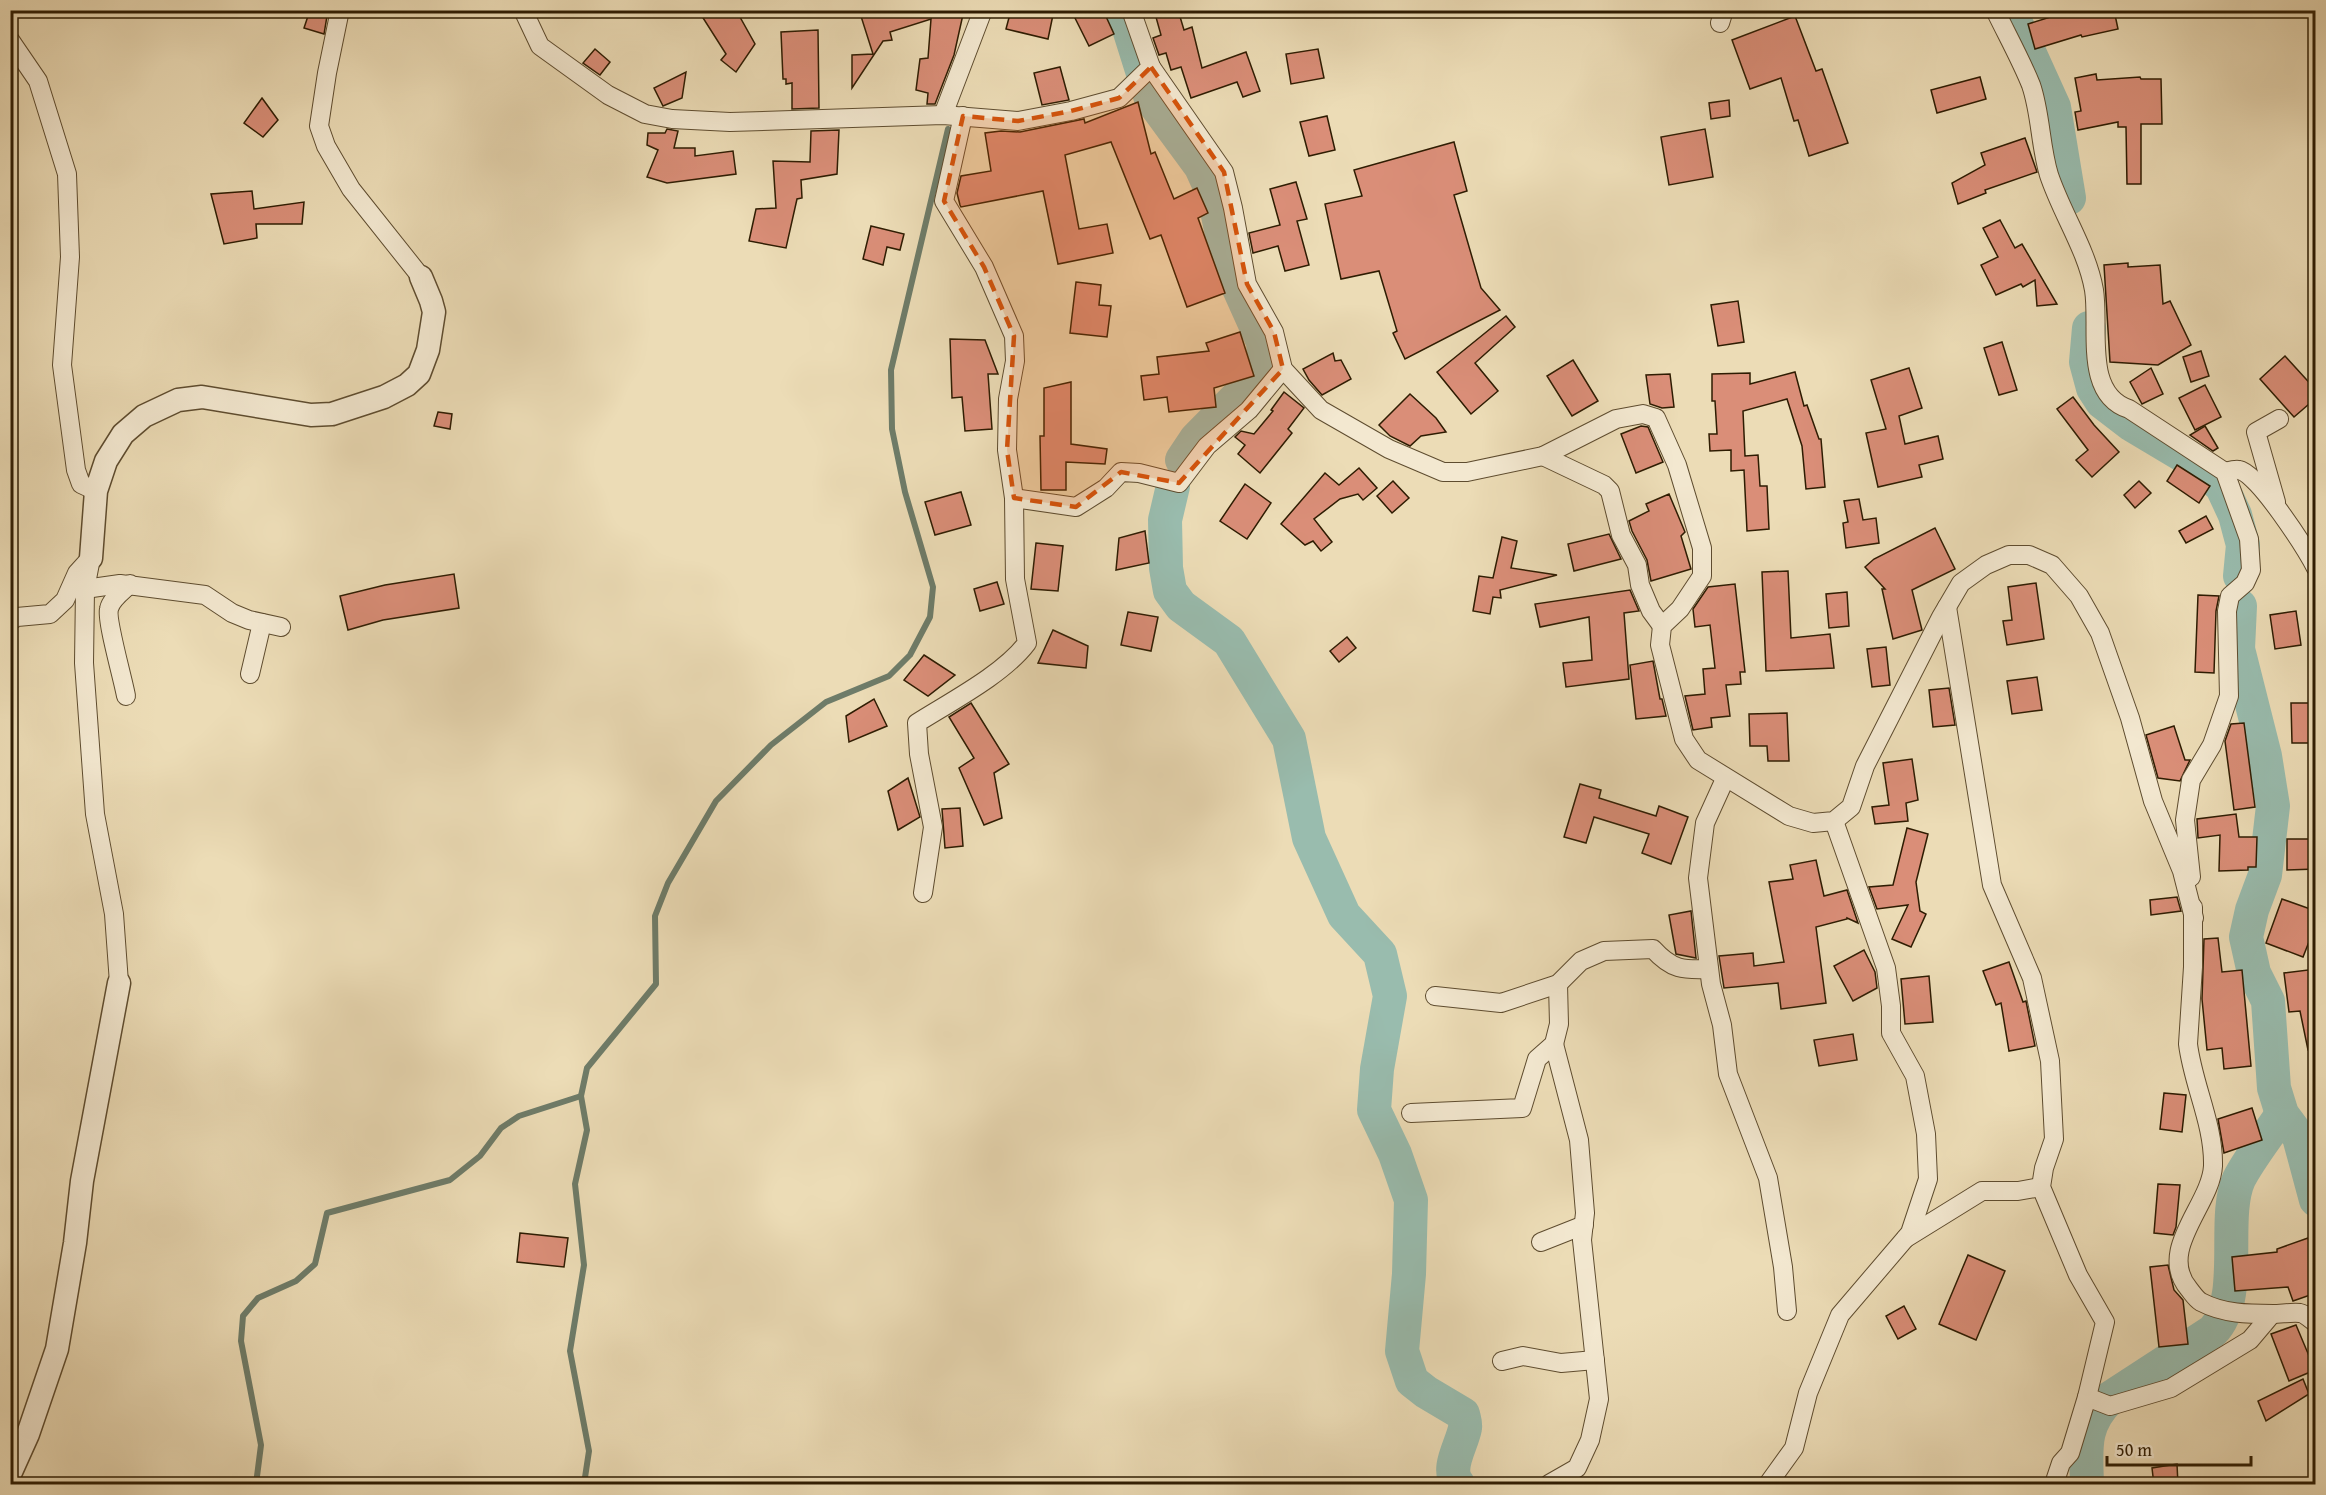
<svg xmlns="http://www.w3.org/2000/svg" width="2326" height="1495" font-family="'Gentium Book Plus',serif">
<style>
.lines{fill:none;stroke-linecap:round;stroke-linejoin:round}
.stream{stroke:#6e7c69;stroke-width:6}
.river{stroke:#99bcae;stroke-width:34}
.building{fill:#da8e78;stroke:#2e1c02;stroke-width:1.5}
.minor-casing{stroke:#5e4c2f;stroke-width:20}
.tertiary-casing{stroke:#5e4c2f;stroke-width:25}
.minor{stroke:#f3e8d0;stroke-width:18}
.tertiary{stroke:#f3e8d0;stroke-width:22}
.marked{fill:#d5530b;fill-opacity:0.2;stroke:#d5530b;stroke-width:4.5;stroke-dasharray:12 8;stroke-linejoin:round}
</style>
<rect width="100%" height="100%" fill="#ecdcb6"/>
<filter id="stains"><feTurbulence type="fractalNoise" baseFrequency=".00333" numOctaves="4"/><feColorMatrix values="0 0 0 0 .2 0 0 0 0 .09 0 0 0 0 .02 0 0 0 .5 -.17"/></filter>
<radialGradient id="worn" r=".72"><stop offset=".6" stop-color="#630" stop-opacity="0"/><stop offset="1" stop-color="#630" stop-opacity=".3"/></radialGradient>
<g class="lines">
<g class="stream">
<path d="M256,1484l5,-39 -20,-104 2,-25 15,-18 38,-17 19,-17 12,-51 123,-33 30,-24 21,-28 18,-12 62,-20"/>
<path d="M584,1484l5,-33 -19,-100 14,-86 -9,-81 12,-54 -6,-34 6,-28 69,-84 -1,-68 13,-33 48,-82 55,-56 55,-43 63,-26 21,-21 20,-38 3,-30 -28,-95 -13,-63 -1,-59 57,-241"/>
</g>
<g class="river">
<path d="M1120,10l9,19 22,70 50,68 13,29 14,68 35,78 1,20 -11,19 -57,58 -14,21"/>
<path d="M2010,10l44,97 15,91"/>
<path d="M2089,328l-3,34 7,26 9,14 30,23 67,40 23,22 13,28 8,30 -3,31"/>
<path d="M1173,486l-8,34 1,48 4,23 11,15 48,35 60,98 20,99 35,77 36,39 10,42 -13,73 -3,41 21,44 16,46 -2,74 -7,77 10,30 14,11 37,22c1,5 3,10 2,14 -3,17 -20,41 -7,56"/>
<path d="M2240,606l-2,43 27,107 8,50 -8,69 -13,35 -6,27 8,36 14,28 6,87 8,26 17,23 17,63"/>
<path d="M2087,1484c-1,-35 -5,-59 23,-86l103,-67c32,-33 8,-112 26,-152 10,-20 30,-45 43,-65"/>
</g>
</g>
<g class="building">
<path d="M310,10h18l-4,24 -20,-6z"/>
<path d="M698,10h38l19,34 -19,28 -15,-12 5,-6z"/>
<path d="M859,10h105l-10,45 -19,49h-8l1,-11 -12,-3 4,-31 8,-1 3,-39 -41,13 2,8 -9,1 -31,47v-33l21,-1z"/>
<path d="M1011,10h43l-6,29 -42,-10z"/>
<path d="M1071,10h32l11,24 -25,12z"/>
<path d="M1154,10h24l6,20 8,-3 10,41 44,-16 14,39 -17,6 -6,-15 -46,16 -10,-31 -10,3 -5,-17 -7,2 -6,-17 8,-3z"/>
<path d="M2073,10h41l4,19 -36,8 -1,-2 -46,14 -7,-25z"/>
<path d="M1795,16l21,55 6,-2 26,74 -39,13 -11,-36 -4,1 -13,-43 -31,11 -18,-49z"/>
<path d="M818,30l1,78 -27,1v-26l-6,1v-5h-3l-2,-47z"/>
<path d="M595,49l15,13 -10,13 -17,-12z"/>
<path d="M1318,49l6,29 -33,6 -5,-30z"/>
<path d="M1060,67l9,33 -27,5 -8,-32z"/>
<path d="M686,72l-4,26 -19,8 -9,-18z"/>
<path d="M2096,74l1,6 43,-3 1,2h20l1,45h-21v60h-14l-1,-57h-8v-5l-40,8 -3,-18 6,-1 -6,-33z"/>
<path d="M1980,77l6,22 -49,14 -6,-23z"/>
<path d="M262,98l16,22 -15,17 -19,-14z"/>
<path d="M1729,100l1,16 -19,3 -2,-16z"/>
<path d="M1138,102l13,52 4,-2 19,47 23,-11 11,25 -10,5 27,75 -38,14 -26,-72 -11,4 -39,-97 -46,13 14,74 28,-5 6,29 -55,11 -15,-73 -82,16 -1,-2 -3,-12 4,-17 30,-5 -6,-38 16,-2 19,1 64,-13 1,4z"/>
<path d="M1327,116l8,34 -26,6 -9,-34z"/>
<path d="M667,129l11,2 -4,17h21v8l38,-5 3,23 -69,9 -20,-6 11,-27 -11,-5 1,-12h17z"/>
<path d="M1705,129l8,48 -44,8 -8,-48z"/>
<path d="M839,130l-2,44 -36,6 1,18 -5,1 -11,49 -37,-7 7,-32 20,-1 -3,-47 37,1 1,-31z"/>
<path d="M2025,138l12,34 -52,18 1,3 -28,11 -6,-21 33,-18 -4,-12z"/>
<path d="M1454,142l13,49 -13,4 27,93 19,22 -95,49 -12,-26 4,-2 -18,-60 -38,8 -16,-75 37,-8 -8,-26z"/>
<path d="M1296,182l11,37 -10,2 12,44 -24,6 -7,-25 -25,7 -4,-20 31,-8 -10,-36z"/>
<path d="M252,191l2,18 50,-7 -2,22h-46l1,14 -33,6 -13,-50z"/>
<path d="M2000,220l15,28 7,-4 35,60 -20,2 -2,-26 -12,7 -2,-3 -25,11 -15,-30 17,-8 -15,-29z"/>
<path d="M871,226l33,8 -4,16 -13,-3 -4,18 -20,-6z"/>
<path d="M2128,263v4l32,-2 3,39 7,-3 21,44 -33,20 -48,-3 -6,-97z"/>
<path d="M1076,282l25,3 -2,20 12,1 -4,31 -37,-4z"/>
<path d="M1738,301l6,41 -26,4 -7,-41z"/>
<path d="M1506,316l9,11 -40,36 23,28 -27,23 -34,-42z"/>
<path d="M1240,332l14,44 -40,12 2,19 -47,5 -2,-15 -23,3 -3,-24 18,-2 -2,-17 52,-6 -3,-8z"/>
<path d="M950,339l35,1 13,34h-10l4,55 -27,2 -3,-34 -10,1z"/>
<path d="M2002,342l15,48 -18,5 -15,-47z"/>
<path d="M2201,351l8,25 -18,6 -8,-25z"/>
<path d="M1333,353l2,8 6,-1 10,19 -29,16 -13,-15 -6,-11z"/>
<path d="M2285,356l31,34v8l-22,19 -34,-38z"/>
<path d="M1573,360l25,41 -26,15 -25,-40z"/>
<path d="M1909,368l13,40 -23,8 6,28 33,-8 5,23 -24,6 3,12 -44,10 -12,-54 20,-4 -15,-49z"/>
<path d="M2151,368l12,26 -21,10 -12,-22z"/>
<path d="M1795,372l9,34 3,-1 12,34h2l4,48 -19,2 -4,-43 -15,-47 -44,12 2,45 13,-1 2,31h7l2,43 -22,2 -3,-61 -13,1v-21l-21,1 -1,-17h8l-2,-33h-3v-27l38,-1v11z"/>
<path d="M1670,374l4,33 -12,1 -12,-4 -4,-29z"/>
<path d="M1071,382v62l36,5 -2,15 -39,-2v28h-25l-1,-54h4v-48z"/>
<path d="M2205,385l16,32 -26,13 -16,-32z"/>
<path d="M1284,392l20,16 -16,21 4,4 -32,40 -22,-19 7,-9 -10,-8 6,-6 13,3 19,-23 -2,-1z"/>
<path d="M1410,394l26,24 10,14 -25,4 -11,10 -20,-10 -11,-11z"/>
<path d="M2073,397l21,28 25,27 -27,25 -16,-17 12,-10 -31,-41z"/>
<path d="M438,412l14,2 -2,15 -16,-3z"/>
<path d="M1641,426l7,1 15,35 -27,11 -15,-39z"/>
<path d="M2205,426l13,22 -5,3 -23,-16z"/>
<path d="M2177,465l33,21 -11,17 -32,-22z"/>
<path d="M1359,468l18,20 -14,12 -5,-6 -18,5 -26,20 18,23 -11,9 -8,-10 -8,4 -24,-21 44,-51 14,12z"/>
<path d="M1393,481l16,17 -17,15 -15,-17z"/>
<path d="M2139,481l12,12 -16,15 -11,-13z"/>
<path d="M1245,484l26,19 -24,36 -27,-18z"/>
<path d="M961,492l10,33 -36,10 -10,-33z"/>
<path d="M1669,494l16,38 -4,4 10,33 -40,12 -4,-21 -15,-29 -3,-10 20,-10 -3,-7z"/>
<path d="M1859,499l4,21 13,-2 3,25 -33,5 -3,-25 5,-1 -4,-21z"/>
<path d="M2206,516l7,13 -27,14 -7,-12z"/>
<path d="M1935,528l20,41 -43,21 10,40 -29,9 -11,-50h3l-20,-22 9,-8z"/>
<path d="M1145,531l4,32 -33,7 3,-32z"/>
<path d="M1609,534l12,25 -47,12 -6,-27z"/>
<path d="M1502,537l15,4 -6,27 46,7 -57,15 1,8 -8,-1 -3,17 -17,-3 6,-35 14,2z"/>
<path d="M1036,543l27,3 -5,45 -27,-2z"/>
<path d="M1788,571l3,67 39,-4 4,34 -68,3 -4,-99z"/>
<path d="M454,574l5,34 -76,12 -35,10 -8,-34 45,-11z"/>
<path d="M997,582l7,22 -24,7 -6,-22z"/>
<path d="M2036,583l8,56 -37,6 -4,-24 9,-1 -4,-33z"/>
<path d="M1735,584l10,88h-5l1,12 -15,1 4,31 -19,2 1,9 -19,3 -8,-34 20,-2 -2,-25 12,-1 -5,-43 -15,2 -2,-18 15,-22z"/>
<path d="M1630,590l9,21 -15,2 5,66 -63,8 -3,-24 29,-3 -3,-43 -49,10 -5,-23z"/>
<path d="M1847,592l2,34 -20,2 -3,-34z"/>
<path d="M2198,595l21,1 -3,15 -2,62 -19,-1z"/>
<path d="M2296,611l5,34 -26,4 -5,-34z"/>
<path d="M1128,612l30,5 -7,34 -30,-6z"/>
<path d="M1053,630l35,16 -2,22 -48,-5z"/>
<path d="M1347,637l9,11 -17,14 -9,-11z"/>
<path d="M1886,647l4,38 -18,2 -5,-38z"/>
<path d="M924,655l31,20 -27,21 -24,-16z"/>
<path d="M1653,661l7,38h2l4,17 -30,3 -6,-54z"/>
<path d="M2037,677l5,33 -30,4 -5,-33z"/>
<path d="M1949,688l6,37 -22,2 -4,-37z"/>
<path d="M874,699l13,27 -38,16 -3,-26z"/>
<path d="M971,703l38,61 -15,9 8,45 -18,7 -25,-57 15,-10 -25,-41z"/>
<path d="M2291,703h25v40h-24z"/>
<path d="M1787,713l2,48h-21l-1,-15h-17l-1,-32z"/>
<path d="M2244,723l11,84 -21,3 -9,-69 6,-17z"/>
<path d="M2174,726l11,34h5l-10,21 -22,-3 -12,-43z"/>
<path d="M1912,759l6,41 -12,3 2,18 -33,3 -3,-17 17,-2 -6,-42z"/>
<path d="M908,778l12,39 -22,13 -10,-39z"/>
<path d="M1580,784l21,6 -2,8 57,18 3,-10 29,11 -17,47 -29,-11 7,-19 -55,-17 -8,26 -22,-6z"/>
<path d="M960,808l3,38 -18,2 -3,-39z"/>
<path d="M2236,814l3,23h18l-1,30h-8v3l-29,1 1,-36 -22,3 -1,-19z"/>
<path d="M1907,828l21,6 -12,48 4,29 6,3 -15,33 -19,-8 16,-34 -31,4 -8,-22 24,-2z"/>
<path d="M2287,839h29v30l-29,1z"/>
<path d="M1816,860l8,36 23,-6 11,33 -11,-5v1l-31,8 10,76 -45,6 -3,-26 -54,5 -5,-32 34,-3 1,13 30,-4 -15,-80 24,-3 -3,-14z"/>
<path d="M2177,897l4,14 -30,4 -1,-15z"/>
<path d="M2282,899l34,12v13l-13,33 -37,-14z"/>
<path d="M1691,911l5,47 -20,-4 -7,-39z"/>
<path d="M2218,938l4,34 20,-2 9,96 -27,3 -2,-21 -15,2 -5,-51 2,-60z"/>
<path d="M1864,950l11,22 2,16 -24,13 -19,-35z"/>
<path d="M2009,962l14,40 3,-1 9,45 -26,5 -8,-48 -5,2 -13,-34z"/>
<path d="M2316,969v80l-8,1 -8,-39 -11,1 -5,-39z"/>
<path d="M1929,976l4,46 -28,2 -4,-45z"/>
<path d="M1853,1034l4,26 -38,6 -5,-26z"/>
<path d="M2164,1093l22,2 -4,37 -22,-3z"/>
<path d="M2252,1108l10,32 -38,13 -6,-34z"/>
<path d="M2158,1184l22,1 -4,42 -3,8 -19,-2z"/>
<path d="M520,1233l48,5 -4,29 -47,-5z"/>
<path d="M2308,1238l8,24v31l-23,8 -5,-14 -53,4 -3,-34 45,-5v-3z"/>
<path d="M1968,1255l37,16 -29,69 -37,-16z"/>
<path d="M2168,1265l6,25 9,10 5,44 -29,3 -9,-80z"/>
<path d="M1904,1306l12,23 -18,10 -12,-23z"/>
<path d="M2296,1325l19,45 -26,11 -18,-47z"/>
<path d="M2303,1379l6,15 -43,27 -8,-20z"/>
<path d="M2177,1464l1,21h-24l-2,-17z"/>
</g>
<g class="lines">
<g class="minor-casing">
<g id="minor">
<path d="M340,10l-13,63 -8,53 7,20 25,43 70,88"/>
<path d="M523,10l17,36 68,49 37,19 27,5 58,3 213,-7 75,6 53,-10 48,-13 32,-31 -20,-57"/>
<path d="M1995,10c12,25 26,50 36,75 10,29 9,61 18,90 13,39 38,75 45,115 6,37 -11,104 35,119l96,63 24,67 2,31 -6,13 -15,13 -3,15 2,85 -17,49 -21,35 -6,40 6,57"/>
<path d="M1720,23l4,-13"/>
<path d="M10,40l28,41 29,93 3,83 -8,108 14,105 5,14 15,7"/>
<path d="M1151,67l73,105 9,36 14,76 27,48 9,37 38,41 68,39 54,23h24l76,-16 73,-37 27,-5 13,4 21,47 25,83v28l-22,33 -18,17 -2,19 24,94 14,21 91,56 24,7 21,-2 17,-14 14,-41 76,-149 20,-34 25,-18 23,-10h20l23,10 27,31 21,37 30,85 23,83 29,70 12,47"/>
<path d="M943,115l40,-105"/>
<path d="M1543,456l61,29 6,6 11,44 16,30 3,20 11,26 11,15"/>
<path d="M2225,472c4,-1 10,-3 14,-2 19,3 67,79 77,98"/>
<path d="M1014,498l62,9 30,-19 15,-16 18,1 40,10 28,-37 42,-36 34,-41"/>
<path d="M2276,502l-20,-70 23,-13"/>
<path d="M91,558l-6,31 -1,74 11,151 19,100 5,69"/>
<path d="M85,589l35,-5 85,11 27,18 17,7 32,7"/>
<path d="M1947,607l45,278 40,93 18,83 4,78 -10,29 -3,19 37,88 27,47 -18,75"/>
<path d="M10,621l7,-4 33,-3 15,-14 12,-27 10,-11"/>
<path d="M250,674l12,-51"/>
<path d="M126,696c-3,-17 -20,-76 -17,-87 2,-10 14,-18 21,-25"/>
<path d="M1725,779l-20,44 -7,55 13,106 11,41 6,49 40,104 15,89 4,44"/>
<path d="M923,893l10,-66 -14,-73 -2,-31c33,-21 87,-49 110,-80l-12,-64 -1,-81 -7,-48 1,-51 7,-38 -1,-25 -30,-69 -40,-66 19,-85"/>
<path d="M2193,907v60l-5,77c5,41 26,80 25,122 -2,39 -57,84 -24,123 4,5 7,10 12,13 23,12 47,12 72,12 8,0 19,-2 27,-1 6,1 11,7 16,10"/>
<path d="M1435,996l66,7 57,-19 23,-23 23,-10 49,-2c19,21 30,21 56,20"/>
<path d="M1411,1113l111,-5 15,-49 17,-15 5,-20 -1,-40"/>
<path d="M1906,1238l76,-47h36l23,-4"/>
<path d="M1541,1242l43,-17"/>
<path d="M1502,1361l21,-5 38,7 34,-3"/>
<path d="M1549,1484l28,-16 13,-28 9,-41 -17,-159 3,-27 -6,-73 -25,-96"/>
<path d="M1768,1484l26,-36 14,-55 32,-78 70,-82 18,-54 -2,-45 -11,-58 -24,-43v-27l-5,-38 -52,-147"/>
<path d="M2054,1484l7,-21 9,-10 17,-56 23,9 61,-18 79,-48 22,-26"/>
</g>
</g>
<g class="tertiary-casing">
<g id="tertiary">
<path d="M91,558l5,-67 10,-30 17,-27 21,-18 34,-16 24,-3 109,18 21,-1 52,-17 23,-12 12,-11 9,-24 6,-38 -3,-11 -10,-24"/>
<path d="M10,1474l18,-40 29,-85 18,-106 7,-62 37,-198"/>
</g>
</g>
<use href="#minor" class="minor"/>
<use href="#tertiary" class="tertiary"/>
</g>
<path class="marked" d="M1151,67l73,105 23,112 27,48 9,37 -104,114 -58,-11 -45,35 -62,-9 -7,-48 7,-114 -30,-69 -40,-66 19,-85 55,5 53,-10 48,-13z"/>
<rect width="2326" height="1495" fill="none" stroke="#ecdcb6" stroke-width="36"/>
<rect x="12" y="12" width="2302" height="1471" fill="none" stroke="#2e1c02" stroke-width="3"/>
<rect x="18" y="18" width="2290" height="1459" fill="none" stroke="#2e1c02" stroke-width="1.5"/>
<path d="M2107 1456v9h144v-9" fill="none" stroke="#2e1c02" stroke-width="3"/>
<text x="2116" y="1456" font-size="18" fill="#2e1c02" stroke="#f3e8d0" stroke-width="4.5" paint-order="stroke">50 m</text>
<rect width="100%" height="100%" filter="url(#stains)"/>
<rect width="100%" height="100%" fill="url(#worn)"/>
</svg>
